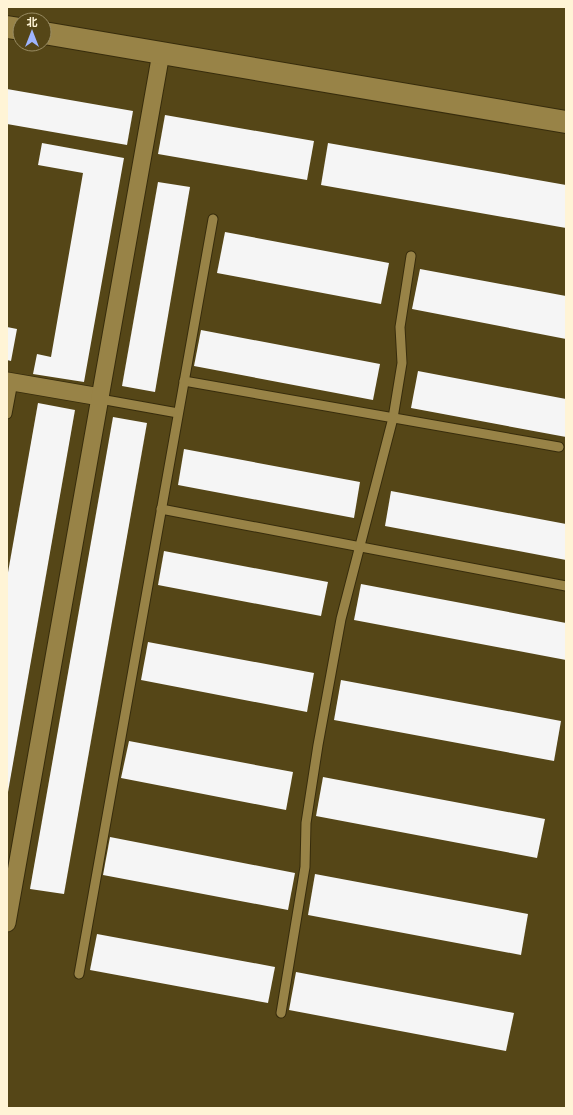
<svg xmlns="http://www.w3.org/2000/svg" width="573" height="1115" font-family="Roboto,'Noto Sans SC',sans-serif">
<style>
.building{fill:#f5f5f5}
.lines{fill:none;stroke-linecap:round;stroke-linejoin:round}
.service-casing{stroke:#372c0c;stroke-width:11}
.minor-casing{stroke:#372c0c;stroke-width:19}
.secondary-casing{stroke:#372c0c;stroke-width:24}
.service{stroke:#988347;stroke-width:9}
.minor{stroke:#988347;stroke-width:17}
.secondary{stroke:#988347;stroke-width:22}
</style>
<rect width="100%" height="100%" fill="#554617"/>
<g class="building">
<path d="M7,89l126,22 -6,34 -120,-21z"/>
<path d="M165,115l149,26 -7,39 -149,-26z"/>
<path d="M42,143l82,15 -40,224 -51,-8 4,-20 14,3 32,-184 -45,-8z"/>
<path d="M328,143l238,42v43l-245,-43z"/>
<path d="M158,182l32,5 -35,205 -33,-6z"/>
<path d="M225,232l164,31 -8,41 -164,-31z"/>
<path d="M420,269l146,27v43l-154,-30z"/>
<path d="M7,327l10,2 -6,32 -4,-1z"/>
<path d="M201,330l179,34 -7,36 -179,-34z"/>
<path d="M418,371l148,28v38l-155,-29z"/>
<path d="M38,403l37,7 -67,382h-1v-214z"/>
<path d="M113,417l34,6 -83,471 -34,-5z"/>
<path d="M184,449l176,33 -6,36 -176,-33z"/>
<path d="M391,491l175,33v36l-181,-34z"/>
<path d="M164,551l164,31 -7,34 -163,-31z"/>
<path d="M361,584l205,39v37l-212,-40z"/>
<path d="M148,642l166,31 -7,39 -166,-32z"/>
<path d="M341,680l220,41 -7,40 -220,-41z"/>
<path d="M129,741l164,31 -7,38 -165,-32z"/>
<path d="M323,777l222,42 -8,39 -221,-42z"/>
<path d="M110,837l185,36 -7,37 -185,-35z"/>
<path d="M315,874l213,40 -7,41 -213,-40z"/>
<path d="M97,934l178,33 -7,36 -178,-33z"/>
<path d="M296,972l218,41 -8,38 -217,-41z"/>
</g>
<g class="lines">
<g class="service-casing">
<g id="service">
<path d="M184,381l375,66"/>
<path d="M100,399l78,14"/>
<path d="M7,414l6,-32"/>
<path d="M161,509l405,77"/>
<path d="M79,974l134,-755"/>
<path d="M281,1013l24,-146 1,-44 12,-78 23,-126 52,-201 9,-55 -2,-36 11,-71"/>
</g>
</g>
<g class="minor-casing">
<g id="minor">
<path d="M7,381l93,16"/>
<path d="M7,923l154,-870"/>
</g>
</g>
<g class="secondary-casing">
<g id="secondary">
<path d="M7,27l13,2"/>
<path d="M44,33l522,89"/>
</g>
</g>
<use href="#service" class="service"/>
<use href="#minor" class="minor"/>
<use href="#secondary" class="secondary"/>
</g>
<rect width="573" height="1115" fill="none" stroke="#fff4d6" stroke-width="16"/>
<g transform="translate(32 32)"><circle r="19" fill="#554617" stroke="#998c63"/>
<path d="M0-3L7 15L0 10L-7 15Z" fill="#9eb4fd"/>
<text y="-6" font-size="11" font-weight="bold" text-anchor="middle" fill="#fff4d6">北</text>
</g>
</svg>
